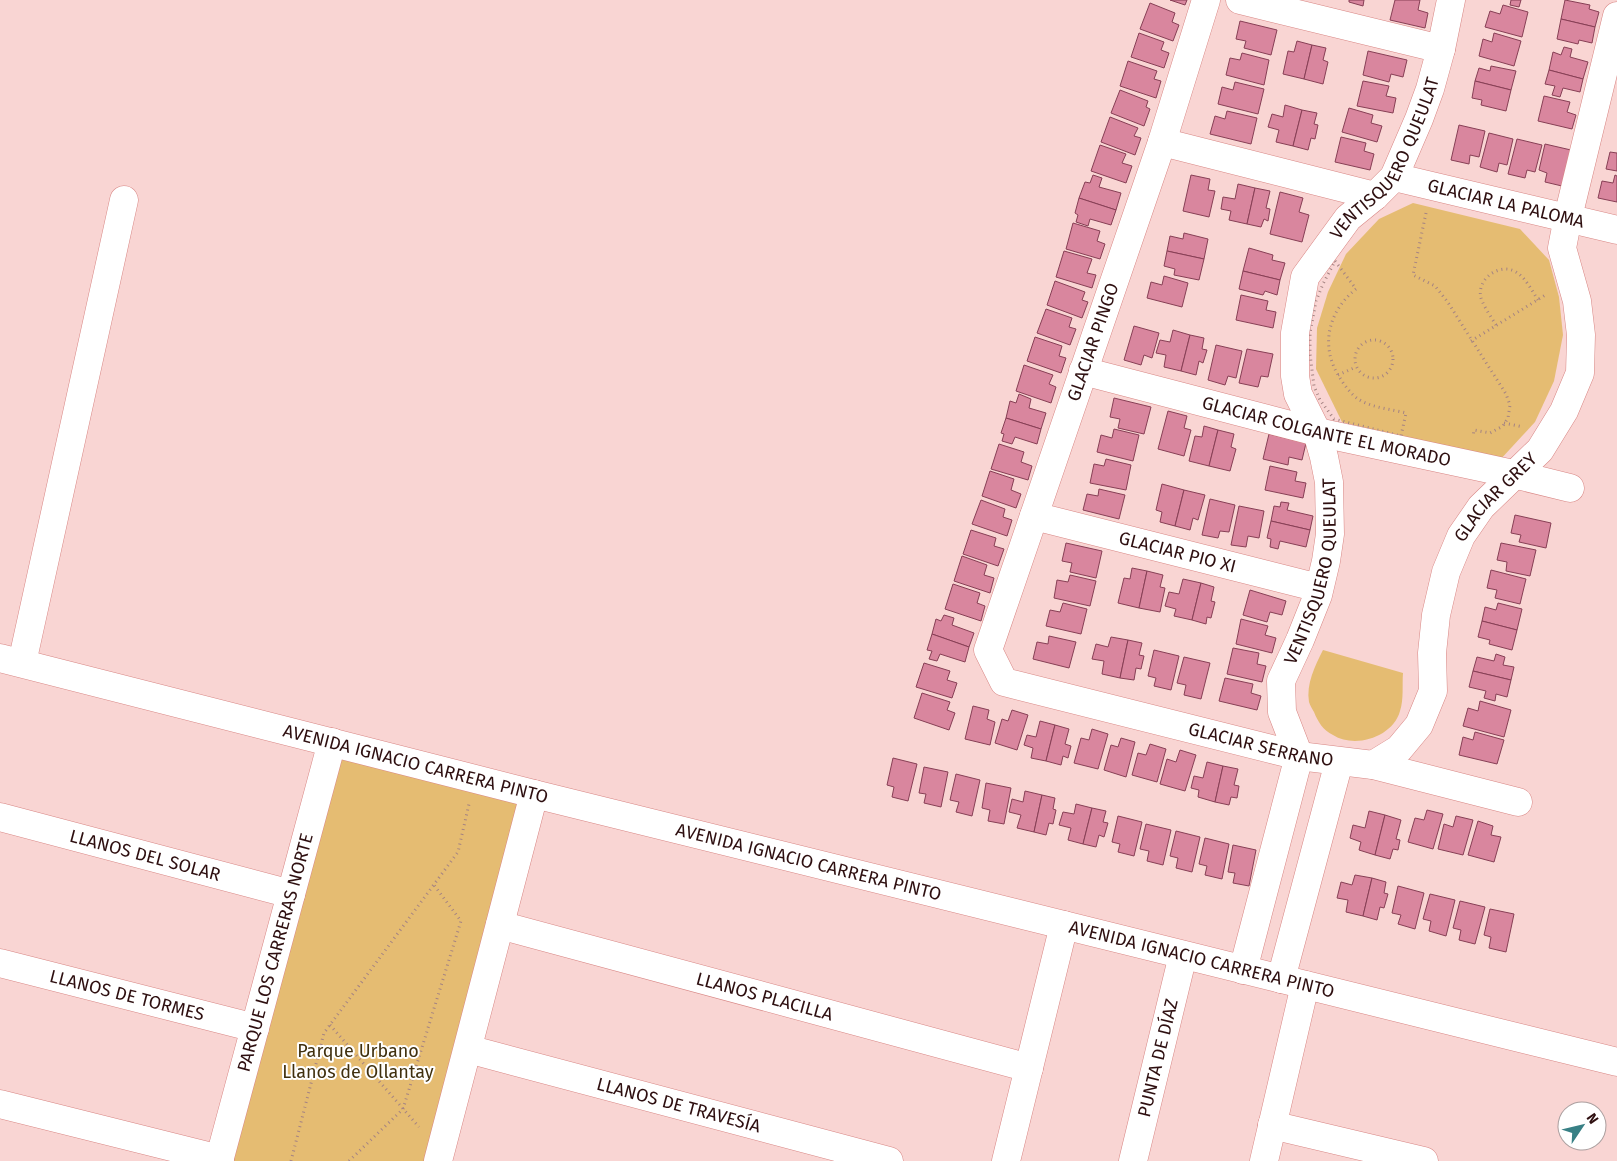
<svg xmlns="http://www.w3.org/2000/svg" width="1617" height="1161" font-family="'Fira Sans',sans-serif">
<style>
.green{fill:#e5bc72}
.building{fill:#d9869e;stroke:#873f55}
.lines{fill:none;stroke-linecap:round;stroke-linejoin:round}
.minor-casing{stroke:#d88684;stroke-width:29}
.path{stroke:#a58382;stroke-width:3;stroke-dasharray:1 4;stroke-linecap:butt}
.minor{stroke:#fff;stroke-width:28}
.labels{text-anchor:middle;stroke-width:4;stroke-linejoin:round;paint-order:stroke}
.street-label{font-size:18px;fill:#2e0f10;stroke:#fff}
.park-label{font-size:18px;fill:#40300e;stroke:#fff}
</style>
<rect width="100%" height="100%" fill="#f9d5d3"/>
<g class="green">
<path d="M1413,203l107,26 29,31 10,37 4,38 -9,46 -19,41 -36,39 -157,-39 -26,-53 1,-41 11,-36 18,-38 33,-35z"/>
<path d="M1323,650l80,23c-1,12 1,26 -3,38 -7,26 -45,38 -67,24 -10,-5 -15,-13 -19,-23 -2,-3 -4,-7 -5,-10 -3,-18 6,-36 14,-52z"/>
<path d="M344,751l180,54 -94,356h-197z"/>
</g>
<g class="building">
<path d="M1170,0h17l-2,5z"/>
<path d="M1349,0h15l-1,6 -14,-4z"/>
<path d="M1395,0h25l-2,10 10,3 -3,15 -35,-8z"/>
<path d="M1511,0h10l-2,7 -9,-2z"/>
<path d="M1565,0l25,5 -1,4 10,3 -4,15 -34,-8z"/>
<path d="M1150,3l25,10 -3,9 7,3 -6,16 -33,-12z"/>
<path d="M1503,5l25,7 -6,25 -37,-10 5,-16 10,3z"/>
<path d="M1561,19l34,8 -3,16 -13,-3 -1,4 -21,-5z"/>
<path d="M1240,21l37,9 -6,25 -27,-7 2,-7 -10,-2z"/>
<path d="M1139,33l25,9 -3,8 8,3 -5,15 -33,-11z"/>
<path d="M1494,33l27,8 -7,25 -35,-10 4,-17 9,3z"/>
<path d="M1297,41l15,4 -8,34 -21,-5 5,-23 6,1z"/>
<path d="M1312,45l14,3 -3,12 5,2 -5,22 -19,-5z"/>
<path d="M1564,47l8,2 -2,8 18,5 -5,17 -34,-9 4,-18 8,3z"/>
<path d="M1368,51l39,9 -4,17 -12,-3 -2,8 -26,-7z"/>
<path d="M1242,53l27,7 -5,25 -38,-10 4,-17 10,2z"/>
<path d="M1128,61l29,10 -3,8 7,2 -5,17 -36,-12z"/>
<path d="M1491,66l25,5 -5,19 -36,-9 4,-13 11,3z"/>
<path d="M1549,70l34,9 -3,13 -17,-4 -3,9 -8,-2 3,-9 -10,-2z"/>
<path d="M1363,81l26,5 -3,10 10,2 -3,15 -36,-7z"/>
<path d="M1475,81l36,9 -5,21 -25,-6 1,-5 -10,-2z"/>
<path d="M1235,82l29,7 -6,25 -40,-10 4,-17 11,3z"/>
<path d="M1120,90l28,11 -2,6 4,2 -6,17 -33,-13z"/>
<path d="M1544,96l26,6 -3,10 9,3 -4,14 -34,-8z"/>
<path d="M1285,105l17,5 -9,36 -17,-4 3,-12 -11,-3 4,-13 11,3z"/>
<path d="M1349,108l24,7 -2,8 11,3 -5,16 -35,-10z"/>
<path d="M1302,110l15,3 -3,11 4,1 -3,14 -4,-1 -3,12 -15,-4z"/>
<path d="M1227,111l30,7 -6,26 -41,-10 5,-18 10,3z"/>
<path d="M1110,117l28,11 -4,8 7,2 -6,17 -34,-13z"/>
<path d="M1459,125l26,6 -6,26 -9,-2 -1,9 -18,-4z"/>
<path d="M1489,133l24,6 -6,26 -8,-2 -2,9 -17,-5z"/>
<path d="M1341,137l25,6 -2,8 10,3 -4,16 -35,-8z"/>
<path d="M1517,139l25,6 -7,27 -8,-2 -2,8 -17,-4z"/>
<path d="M1545,144l26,6 -9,36 -17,-4 2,-9 -8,-3z"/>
<path d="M1100,145l26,9 -4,9 10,3 -6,17 -35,-12z"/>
<path d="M1610,152l7,1v18l-11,-2z"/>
<path d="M1093,175l9,3 -3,9 22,6 -5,17 -37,-12 6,-16 5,1z"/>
<path d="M1191,175l19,4 -2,11 7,1 -6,26 -26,-6z"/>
<path d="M1615,175l2,1v26l-19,-4 4,-17 11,2z"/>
<path d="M1238,184l17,4 -8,36 -18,-4 2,-9 -10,-2 2,-12 12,2z"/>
<path d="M1255,188l15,3 -4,17 4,1 -2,12 -4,-2 -3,8 -14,-3z"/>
<path d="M1280,192l23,6 -4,14 10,3 -7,27 -32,-8z"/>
<path d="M1079,198l37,12 -5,15 -21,-6 -2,7 -12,-4 2,-7 -3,-2z"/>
<path d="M1073,223l27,8 -3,10 8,3 -5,15 -34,-10z"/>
<path d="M1184,233l24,6 -4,20 -37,-8 3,-15 13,3z"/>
<path d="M1249,248l24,7 -1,5 13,3 -5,17 -37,-9z"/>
<path d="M1064,251l28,8 -5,14 9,2 -4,13 -36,-11z"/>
<path d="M1167,251l37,8 -5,21 -25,-5 1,-6 -11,-3z"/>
<path d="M1243,271l37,9 -3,15 -12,-4 -2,4 -24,-6z"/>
<path d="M1164,276l24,7 -6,24 -35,-9 4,-16 11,3z"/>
<path d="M1055,281l30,11 -3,8 6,2 -6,16 -35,-13z"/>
<path d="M1241,295l27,6 -2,9 10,2 -3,16 -37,-8z"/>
<path d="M1046,309l26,9 -3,9 7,2 -6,16 -33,-12z"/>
<path d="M1134,326l25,7 -7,25 -8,-3 -3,10 -17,-5z"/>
<path d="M1173,330l17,5 -9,36 -17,-4 2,-12 -10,-2 4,-13 10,2z"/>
<path d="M1190,335l14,3 -2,11 5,1 -4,13 -4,-2 -3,14 -15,-4z"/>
<path d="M1035,337l27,9 -3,10 7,2 -5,15 -34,-12z"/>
<path d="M1216,345l26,6 -6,27 -8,-2 -3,9 -17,-5z"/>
<path d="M1247,349l26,5 -5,23 -7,-1 -3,11 -19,-4z"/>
<path d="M1024,365l29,10 -4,9 7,3 -5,16 -35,-12z"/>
<path d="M1019,394l12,5 -2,9 17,5 -5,16 -35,-11 4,-17 6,2z"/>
<path d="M1114,398l37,9 -7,27 -26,-6 2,-9 -10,-2z"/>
<path d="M1168,411l19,5 -3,12 7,2 -7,26 -26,-7z"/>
<path d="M1006,418l35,11 -4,15 -22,-7 -3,7 -10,-3 2,-7 -3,-1z"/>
<path d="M1204,426l14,4 -9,36 -20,-5 6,-25 7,1z"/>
<path d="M1114,429l25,6 -6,26 -36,-9 4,-17 11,3z"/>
<path d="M1218,430l16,4 -3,13 5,2 -6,22 -21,-5z"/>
<path d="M1269,434l37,9 -4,17 -13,-3 -1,8 -25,-6z"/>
<path d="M999,444l25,8 -3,10 11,4 -4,14 -37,-11z"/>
<path d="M1106,459l25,6 -5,25 -36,-7 4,-19 10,2z"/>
<path d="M1270,466l27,6 -2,9 11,2 -3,15 -38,-8z"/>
<path d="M990,471l24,8 -3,11 10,4 -5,14 -34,-12z"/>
<path d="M1162,484l22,6 -9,36 -15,-4 2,-10 -6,-2z"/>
<path d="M1099,489l26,6 -6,24 -36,-9 4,-16 11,2z"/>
<path d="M1184,490l21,5 -7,25 -5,-2 -3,12 -15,-4z"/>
<path d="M1210,499l25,6 -6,27 -9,-1 -2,7 -16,-3z"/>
<path d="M981,500l24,9 -2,8 9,3 -5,16 -35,-12z"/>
<path d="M1281,502l8,1 -2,7 26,6 -3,14 -39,-9 3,-15 6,1z"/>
<path d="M1239,506l25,5 -5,27 -11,-2 -2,11 -15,-2z"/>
<path d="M1515,515l36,8 -5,25 -27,-6 2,-7 -10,-2z"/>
<path d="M1271,521l39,9 -4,17 -26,-6 -2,8 -8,-2 1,-8 -4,-1z"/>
<path d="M971,530l25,8 -2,8 10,3 -6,17 -35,-12z"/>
<path d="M1066,543l36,8 -6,27 -26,-6 2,-9 -10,-2z"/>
<path d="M1501,543l35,7 -6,26 -24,-5 1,-9 -10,-2z"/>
<path d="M962,556l25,9 -3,10 10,3 -4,15 -36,-12z"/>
<path d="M1132,568l15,3 -8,37 -21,-5 6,-25 6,1z"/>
<path d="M1491,570l35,9 -6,25 -25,-6 2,-8 -10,-2z"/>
<path d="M1147,571l16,4 -3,12 5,1 -5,24 -21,-4z"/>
<path d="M1070,575l26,6 -6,25 -36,-8 3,-18 11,2z"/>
<path d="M1183,579l18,4 -9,37 -18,-4 2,-7 -11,-3 4,-14 10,2z"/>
<path d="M1201,583l13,4 -3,14 4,1 -4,16 -4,-1 -1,7 -14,-4z"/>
<path d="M953,584l27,9 -3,10 8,3 -4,15 -36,-12z"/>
<path d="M1250,590l36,11 -4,14 -12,-3 -3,10 -24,-7z"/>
<path d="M1063,603l24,6 -6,25 -35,-8 4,-16 10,2z"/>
<path d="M1498,603l24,6 -5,21 -35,-9 3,-14 11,3z"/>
<path d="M944,615l10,3 -2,7 22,8 -5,14 -37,-13 4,-15 5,2z"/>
<path d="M1241,619l27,7 -3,9 11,3 -4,15 -36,-9z"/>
<path d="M1482,621l35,9 -5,20 -23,-6 1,-4 -12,-3z"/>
<path d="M932,634l37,13 -4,15 -25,-8 -3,7 -8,-2 3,-8 -5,-1z"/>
<path d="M1049,636l27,6 -7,26 -36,-9 4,-17 11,2z"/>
<path d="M1111,637l17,3 -8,38 -18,-4 2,-13 -12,-2 4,-15 12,3z"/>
<path d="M1128,640l14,3 -3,12 5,1 -3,13 -5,-1 -2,12 -14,-2z"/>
<path d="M1233,648l26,5 -2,11 9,2 -4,16 -35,-8z"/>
<path d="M1154,650l25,6 -8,34 -17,-4 2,-8 -8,-2z"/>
<path d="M1496,654l9,3 -2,8 11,2 -3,13 -38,-9 4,-14 17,4z"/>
<path d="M1184,657l26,6 -9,36 -17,-4 2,-10 -9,-2z"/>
<path d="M924,663l26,8 -3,9 10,3 -5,15 -36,-11z"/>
<path d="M1473,671l38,9 -4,17 -11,-3 -1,7 -11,-3 2,-7 -17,-4z"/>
<path d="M1225,678l28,6 -2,9 10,3 -4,14 -38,-9z"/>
<path d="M922,693l28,9 -3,8 8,3 -6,17 -35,-12z"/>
<path d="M1480,701l31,9 -7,27 -41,-11 5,-18 10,3z"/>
<path d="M973,706l16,4 -2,9 8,3 -5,23 -25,-6z"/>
<path d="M1012,710l16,5 -11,35 -22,-7 7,-24 6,2z"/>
<path d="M1040,721l15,4 -9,36 -15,-3 2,-10 -9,-3 3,-10 9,2z"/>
<path d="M1055,725l14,4 -4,15 6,2 -3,12 -5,-2 -2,9 -15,-4z"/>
<path d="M1092,729l16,5 -10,35 -24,-6 7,-25 8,2z"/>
<path d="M1475,732l29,8 -7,24 -38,-9 4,-18 10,3z"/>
<path d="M1121,738l14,4 -9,35 -22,-7 7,-25 7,2z"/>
<path d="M1150,744l16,5 -9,33 -25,-7 6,-22 8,2z"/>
<path d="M1180,750l16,5 -11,36 -25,-7 7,-25 9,3z"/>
<path d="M893,758l24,6 -9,37 -16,-4 2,-10 -7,-2z"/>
<path d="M1207,762l16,4 -8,36 -17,-5 1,-7 -8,-2 3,-12 9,2z"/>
<path d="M1223,766l15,3 -4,16 5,1 -2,12 -6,-1 -2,8 -14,-3z"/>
<path d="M924,767l24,5 -7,35 -17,-4 2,-9 -7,-1z"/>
<path d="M956,774l24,6 -8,36 -16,-4 3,-10 -9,-2z"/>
<path d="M986,783l25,5 -7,36 -16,-3 2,-11 -8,-2z"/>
<path d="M1025,791l17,4 -8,37 -17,-4 4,-13 -12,-3 3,-13 11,3z"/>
<path d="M1042,795l13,3 -2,11 3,1 -3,14 -4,-1 -3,12 -12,-3z"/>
<path d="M1076,804l16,4 -9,36 -15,-4 3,-12 -12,-3 4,-13 11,2z"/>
<path d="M1092,808l14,3 -3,11 5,1 -4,14 -5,-2 -3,12 -13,-3z"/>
<path d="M1427,810l16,4 -10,35 -25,-7 7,-24 9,2z"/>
<path d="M1369,811l16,4 -10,40 -16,-5 2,-8 -11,-4 3,-13 12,3z"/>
<path d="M1385,815l16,5 -5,19 4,1 -2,10 -5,-1 -3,10 -15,-4z"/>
<path d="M1118,816l24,6 -8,34 -16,-4 2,-8 -8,-2z"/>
<path d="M1456,816l17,4 -10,35 -25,-6 6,-25 9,3z"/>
<path d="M1478,821l15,5 -2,9 10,2 -7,25 -26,-7z"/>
<path d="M1146,824l25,6 -8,35 -16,-4 2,-10 -9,-2z"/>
<path d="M1176,831l24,6 -8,35 -16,-4 2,-10 -8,-2z"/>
<path d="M1205,838l24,6 -7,35 -17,-4 2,-9 -8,-2z"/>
<path d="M1233,845l23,5 -7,36 -16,-3 2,-10 -7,-1z"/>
<path d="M1355,875l17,3 -9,38 -17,-4 2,-12 -11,-2 4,-16 11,3z"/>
<path d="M1372,878l14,4 -2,11 4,1 -4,14 -4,-1 -3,13 -14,-4z"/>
<path d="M1398,886l26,7 -9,36 -17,-5 3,-9 -9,-2z"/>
<path d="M1430,894l25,6 -9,36 -17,-5 2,-10 -8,-2z"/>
<path d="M1460,901l25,6 -10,37 -16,-4 2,-10 -8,-2z"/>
<path d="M1490,909l24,5 -8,38 -17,-4 2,-11 -7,-2z"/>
</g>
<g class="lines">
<g class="minor-casing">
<g id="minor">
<path id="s1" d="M1206,0l-44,142 -174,508 16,32 295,74 74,9 145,37"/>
<path d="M1240,0l201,49"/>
<path d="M1162,142l213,54"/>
<path id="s2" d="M1394,177l223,53"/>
<path id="s3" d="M1083,371l234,61 196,42 57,14"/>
<path id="s4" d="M1034,516l285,72"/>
<path id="s5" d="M0,658l534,136 1083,268"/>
<path d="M22,663l102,-463"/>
<path id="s6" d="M1373,765l26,-16 20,-24 14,-34 -1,-38 4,-38 10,-43 15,-36 20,-29 59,-57 24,-39 16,-38 1,-38 -4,-34 -15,-53 6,-31 49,-201"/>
<path id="s7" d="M0,817l291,77"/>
<path id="s8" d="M500,925l529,143"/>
<path id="s9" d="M0,963l255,65"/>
<path id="s10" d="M1243,970l56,-214 -17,-44 -1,-31 19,-41 18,-45 8,-34 4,-27 -1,-52 -5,-25 -7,-25 -19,-38 -3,-18v-43l10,-56 43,-59 27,-22 19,-19 25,-58 11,-30 11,-40 10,-49"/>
<path d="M1281,979l58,-217"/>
<path id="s11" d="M468,1049l421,112"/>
<path d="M0,1104l220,55"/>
<path d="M1272,1125l152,36"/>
<path id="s12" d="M219,1161l113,-419"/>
<path d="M438,1161l96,-367"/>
<path d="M1006,1161l58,-236"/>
<path id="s13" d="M1133,1161l50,-206"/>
<path d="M1264,1161l41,-176"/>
</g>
</g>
<g class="path">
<path d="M1426,213l-13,62 22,11 12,15 59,93 4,11 -2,13 -5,8 -13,7 -16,-3 -1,7"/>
<path d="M1335,261l21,28c-29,23 -36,59 -16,89 5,8 11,16 18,21 14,9 33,10 48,14l-5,23 -67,-17 -14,-19 -6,-14 -4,-32v-21l6,-32 7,-17z"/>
<path d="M1496,325c-5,-8 -12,-18 -15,-27 -5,-19 19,-36 35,-26 10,6 16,19 22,28"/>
<circle cx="1374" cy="359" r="19"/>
<path d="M1471,341l76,-47"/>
<path d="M1338,375l18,-8"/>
<path d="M1504,423l19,4"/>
<path d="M330,1025l89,102"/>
<path d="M291,1161l33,-128 134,-181 11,-48"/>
<path d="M349,1161l54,-52 58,-188 -27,-36"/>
</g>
<use href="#minor" class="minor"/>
</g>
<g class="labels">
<g class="street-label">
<text dy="6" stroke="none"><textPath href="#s10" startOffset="865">VENTISQUERO QUEULAT</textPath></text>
<text dy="6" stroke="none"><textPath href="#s2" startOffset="115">GLACIAR LA PALOMA</textPath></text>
<text transform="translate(1093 342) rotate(-71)" y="6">GLACIAR PINGO</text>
<text dy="6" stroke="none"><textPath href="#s3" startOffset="251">GLACIAR COLGANTE EL MORADO</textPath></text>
<text dy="6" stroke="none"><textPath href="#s6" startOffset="310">GLACIAR GREY</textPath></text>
<text dy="6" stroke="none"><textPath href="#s4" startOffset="148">GLACIAR PIO XI</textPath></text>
<text dy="6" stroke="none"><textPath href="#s10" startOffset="415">VENTISQUERO QUEULAT</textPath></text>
<text dy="6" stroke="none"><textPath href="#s1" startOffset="986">GLACIAR SERRANO</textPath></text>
<text dy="6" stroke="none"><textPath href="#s5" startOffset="429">AVENIDA IGNACIO CARRERA PINTO</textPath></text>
<text dy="6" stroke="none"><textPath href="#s7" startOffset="150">LLANOS DEL SOLAR</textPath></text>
<text dy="6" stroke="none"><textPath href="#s5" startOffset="834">AVENIDA IGNACIO CARRERA PINTO</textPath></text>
<text dy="6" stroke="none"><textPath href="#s12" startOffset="216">PARQUE LOS CARRERAS NORTE</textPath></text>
<text dy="6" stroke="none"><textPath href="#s5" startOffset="1239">AVENIDA IGNACIO CARRERA PINTO</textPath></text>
<text dy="6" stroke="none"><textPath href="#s9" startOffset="131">LLANOS DE TORMES</textPath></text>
<text dy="6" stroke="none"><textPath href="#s8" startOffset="274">LLANOS PLACILLA</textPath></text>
<text dy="6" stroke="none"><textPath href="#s13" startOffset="106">PUNTA DE DÍAZ</textPath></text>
<text dy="6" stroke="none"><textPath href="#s11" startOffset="218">LLANOS DE TRAVESÍA</textPath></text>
</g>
<g class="park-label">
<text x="358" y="1057">Parque Urbano<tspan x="358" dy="21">Llanos de Ollantay</tspan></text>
</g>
</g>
<g transform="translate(1582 1126) rotate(55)"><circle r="24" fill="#ffffff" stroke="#ab9f9f"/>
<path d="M0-4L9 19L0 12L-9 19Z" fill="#388085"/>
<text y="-8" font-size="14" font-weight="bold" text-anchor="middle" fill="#2e0f10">N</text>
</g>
</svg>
